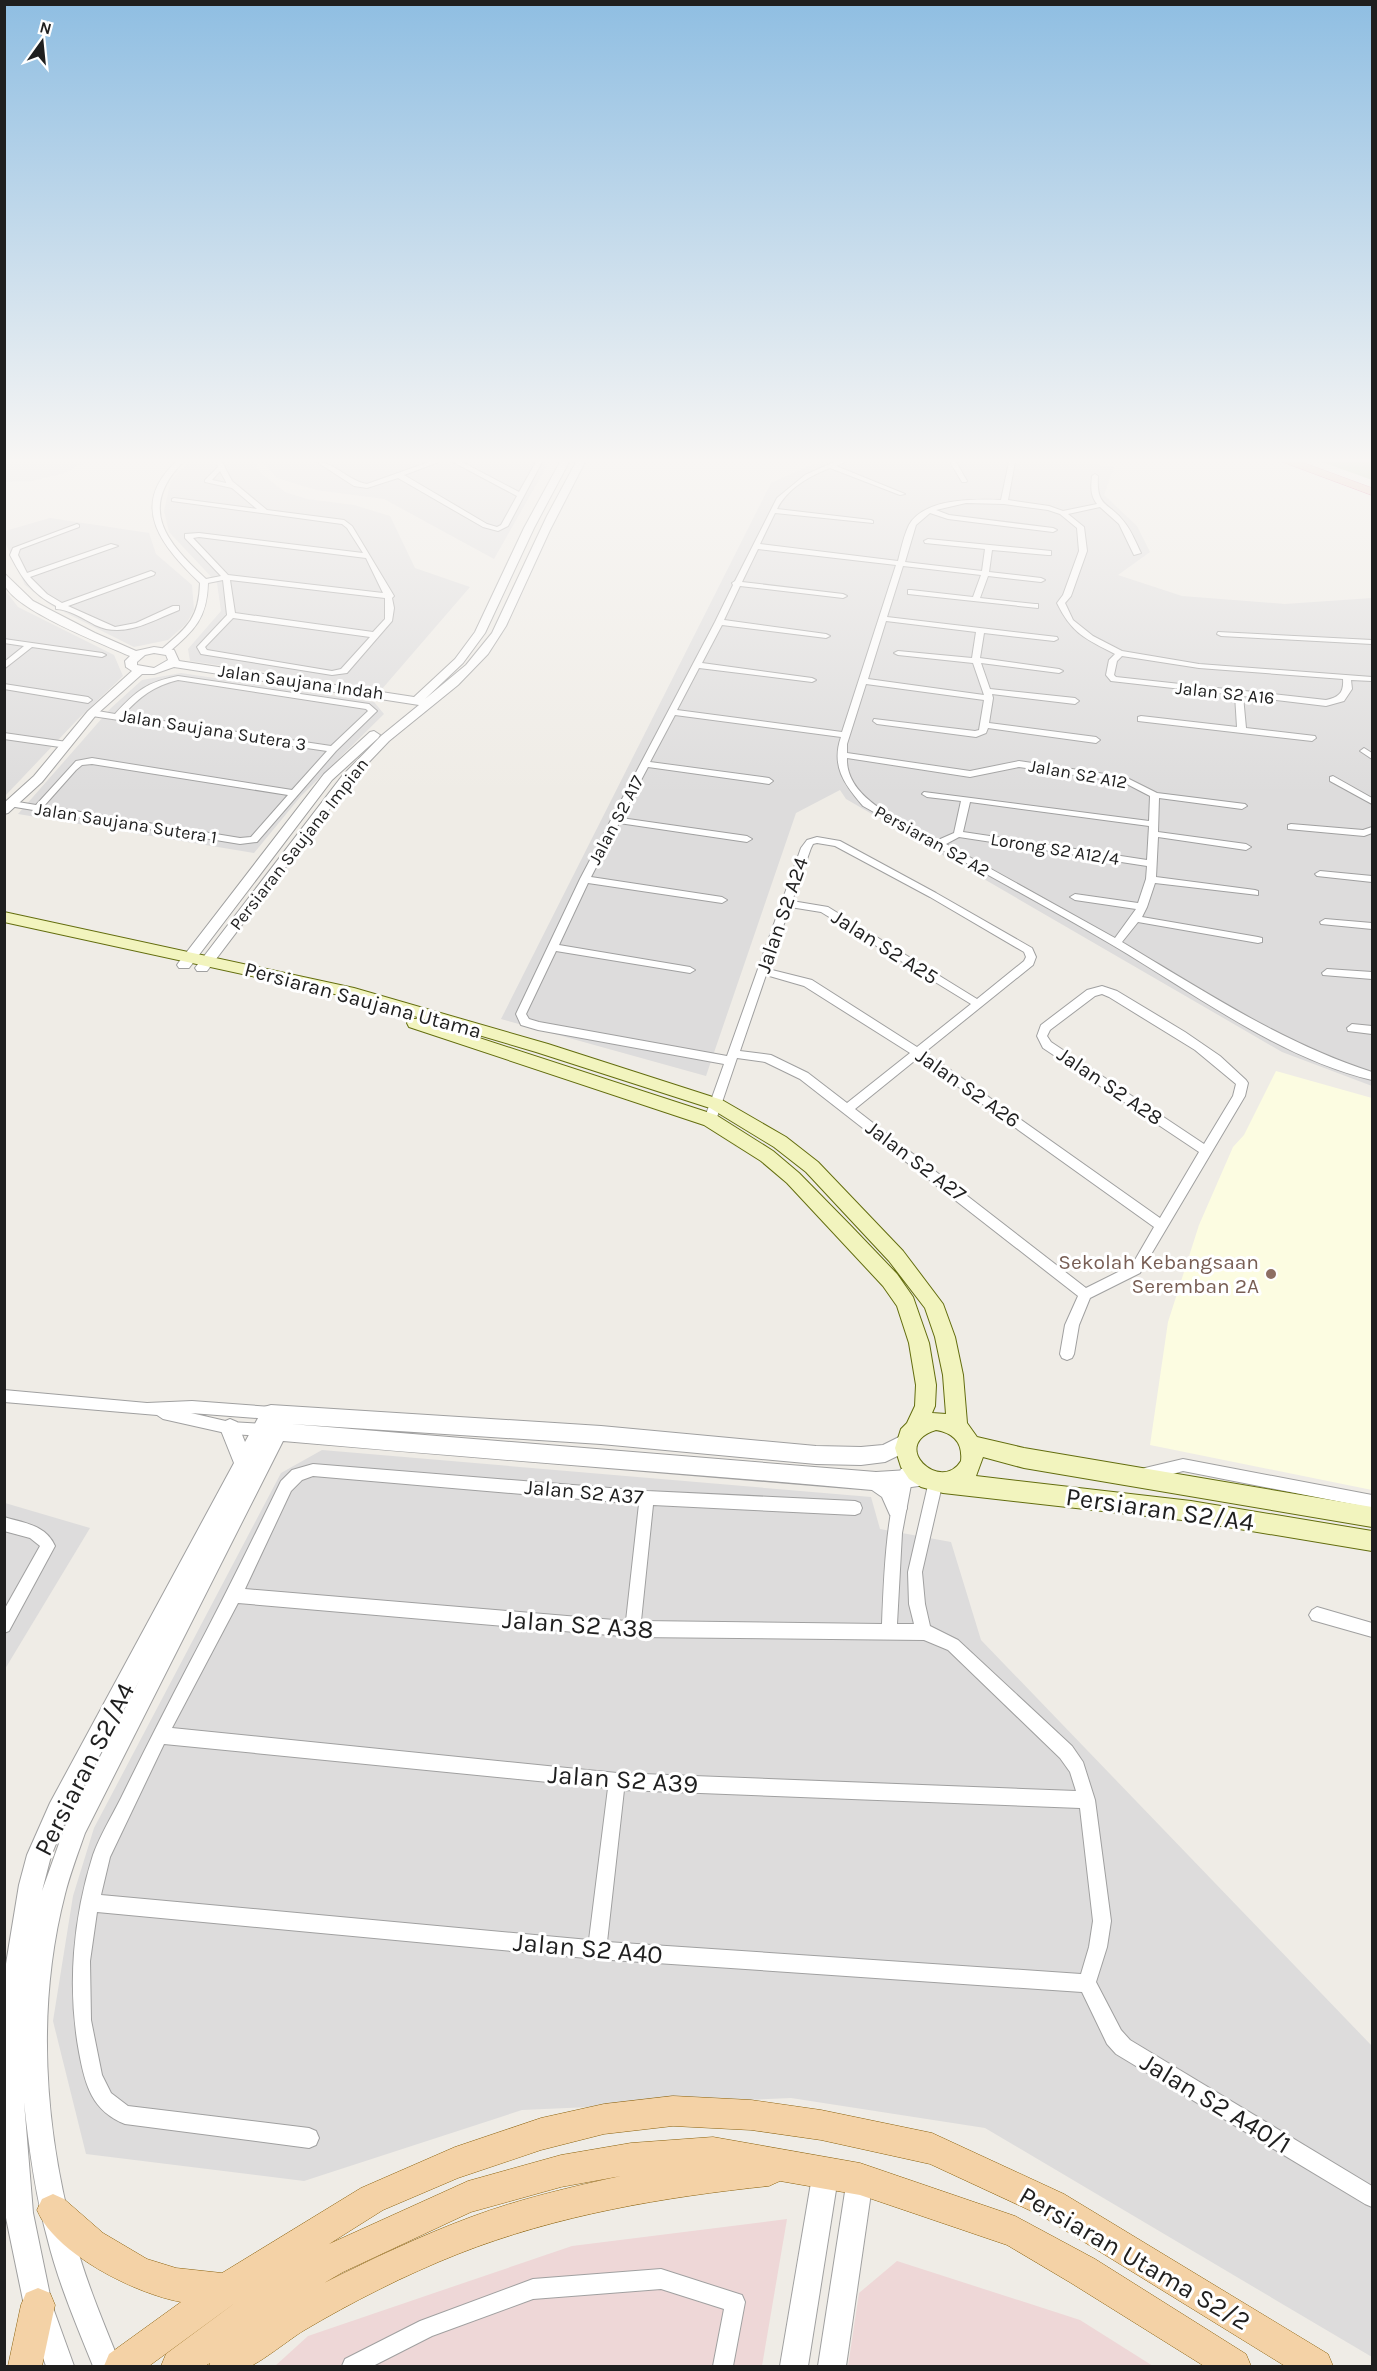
<svg xmlns="http://www.w3.org/2000/svg" width="1377" height="2371" font-family="Karla,sans-serif">
<style>
.residential{fill:#dddcdc}
.commercial{fill:#eed7d7}
.education{fill:#fcfce1}
.forest{fill:#abca9e}
.lines{fill:none;stroke-linecap:round;stroke-linejoin:round}
.minor-casing{stroke:#a0a0a0;stroke-width:2}
.tertiary-casing{stroke:#a0a0a0;stroke-width:2}
.secondary-casing{stroke:#636d0e;stroke-width:2}
.primary-casing{stroke:#8c620d;stroke-width:1}
.trunk-casing{stroke:#cb3469;stroke-width:1}
.minor{fill:#fff;fill-rule:evenodd}
.tertiary{fill:#fff;fill-rule:evenodd}
.secondary{fill:#f2f4be;fill-rule:evenodd}
.primary{fill:#f4d2a6;fill-rule:evenodd}
.trunk{fill:#eab3a4;fill-rule:evenodd}
.education-dot{fill:#8d6e63;stroke:#fff;stroke-width:2}
.labels{text-anchor:middle;stroke-width:6;stroke-linejoin:round;paint-order:stroke}
.far-street-label{font-size:18px;fill:#1f1f1f;stroke:#fff}
.street-label{font-size:21px;fill:#1f1f1f;stroke:#fff}
.education-label{font-size:21px;fill:#785e54;stroke:#fff;text-anchor:end}
.near-street-label{font-size:26px;fill:#1f1f1f;stroke:#fff}
</style>
<rect width="100%" height="100%" fill="#efece6"/>
<g class="residential">
<path d="M5,462h80l-20,11 -33,8 -27,1z"/>
<path d="M189,462h65l8,12 23,18 22,7 47,6 36,11 25,52 55,19 -88,102 -192,-28 -2,-12 33,-38 -4,-28 -48,-51 -5,-21 7,-31z"/>
<path d="M263,462h286l-55,97 -110,-60 -68,-9 -39,-12z"/>
<path d="M817,462h268l29,5 -10,28 33,31 13,26 -32,23 64,21 103,8 87,-6v488l-90,-34 -436,-253 -6,-9 -44,23 -90,263 -205,-57 270,-536z"/>
<path d="M50,518l99,15 7,21 36,31 2,25 -8,14 -18,16 -34,7 -82,-41 -27,-21 -20,-43v-11z"/>
<path d="M4,589l14,18 96,48 9,21 -45,43 -73,77z"/>
<path d="M181,673l193,29 10,12 -83,82 -47,57 -236,-39 93,-106 31,-28z"/>
<path d="M322,1450l549,47 9,32 71,13 30,98 391,406v311l-387,-229 -194,-30 -269,12 -218,71 -218,-27 -33,-133 20,-125 21,-68 187,-355z"/>
<path d="M5,1503l85,25 -85,141z"/>
</g>
<g class="commercial">
<path d="M787,2219l-25,147h-487l33,-30 264,-90z"/>
<path d="M897,2261l183,59 73,46h-305l11,-73z"/>
</g>
<path class="education" d="M1276,1071l96,27v392l-222,-45 18,-123 31,-97 34,-78 11,-12z"/>
<path class="forest" d="M1322,462h50v18z"/>
<g class="lines">
<g class="minor-casing">
<g id="minor">
<path d="M176,462h7c-46,47 -16,81 23,117l15,-3 -36,-38v-4l14,-1 164,20 -16,-25 -5,-4 -170,-23v-2l2,-1 83,11 -25,-21 -27,-6v-2l13,-13 -2,-5h6l10,19 35,29 77,10 8,6 42,70 -2,2 2,10 -2,13 -45,52 -15,2 -131,-21 -4,-7 30,-32 -4,-35 -15,3c-1,36 -14,47 -39,69h-6v-4c25,-21 36,-31 37,-65 -36,-35 -73,-76 -24,-121zM220,471l6,11v1l-14,-3zM199,537l167,21 17,35 -155,-18 -35,-37zM230,580l155,18v21l-12,13 -138,-19zM233,618l137,19 -29,32 -9,2 -125,-21 -2,-3z"/>
<path d="M317,462c18,0 31,19 50,22l62,-22h10l-35,13 83,49 10,3 4,-2 16,-29 -64,-34h9l57,30 17,-30h6l-34,64 -10,5 -15,-4 -85,-49 -31,10 -13,-2z"/>
<path d="M834,462h11l-9,4 69,28 -5,1 -70,-27c-21,8 -43,21 -53,41l94,11 2,1v2l-98,-10 -15,31 138,17c3,-12 6,-26 11,-36 15,-27 66,-26 92,-25l8,-38h6l-7,38 41,6 14,5 34,-7c-7,-9 -6,-18 -5,-28l3,-2 3,2c-2,33 11,25 27,47 7,9 11,20 16,30l-7,2 -15,-31 -19,-17 -32,7 16,13 3,24 -16,45 -6,7 8,17 20,16 29,15 77,13 173,13v4l-21,-1 1,9 -8,12 -18,5 -83,-10 3,32 69,8 1,2 -4,3 -174,-20v-4l3,-1 96,11 -2,-32 -124,-14 -5,-6 3,-15 6,-6c-29,-15 -43,-20 -58,-51l6,-8 16,-44 -2,-23 -17,-14 -12,-4 -44,-6 -38,-1 -30,7 13,5 104,13 4,2 -4,2 -105,-13 -18,-6 -14,12 -11,37 77,9 3,-22 -60,-6 -1,-2 4,-2 123,12v4h-3l-56,-5 -3,22 52,6 4,2 -4,2 -53,-6 -8,22 55,6h3v4l-130,-14v-4h3l62,7 8,-22 -78,-9 -16,51 170,20 1,2 -4,2 -70,-8 -4,25 79,11 4,2 -4,2 -78,-10 9,26 85,9 4,3 -4,3 -83,-10 1,4 -4,25 107,14 4,3 -4,3 -108,-15 -2,5 -10,4 -99,-13 -4,-3 1,-2 101,12 4,-1 5,-30 -118,-16 -19,60v9l123,18 49,-10 106,16 32,16 88,11 2,2 -5,3 -83,-11 -1,34 88,12 5,3 -5,3 -88,-13 -2,40 99,13 3,1v4l-103,-12 -8,24 -5,10 116,20 4,1v4l-4,1 -120,-21 -16,20c82,49 160,101 250,130v8c-92,-22 -177,-86 -258,-134 -83,-49 -168,-93 -251,-140 -19,-22 -32,-40 -22,-69l-166,-22 -25,47 119,16 4,3 -4,3 -121,-17 -27,51 126,18 5,3 -5,3 -128,-19 -28,54 131,20 5,3 -5,3 -134,-20 -29,62 131,22 5,3 -5,3 -134,-22 -30,63 3,5 10,3 188,34 74,-208 6,-8 10,-3 23,4 96,52 96,55 4,9 -3,8 -108,87 235,166 39,-66 -156,-104 -6,-12 4,-11 46,-35 15,-4 15,5 68,41 35,24 26,24 2,3 -3,13 -105,177 -50,25 -11,27 -5,29 -2,4 -5,2 -5,-2 -2,-4 5,-29 13,-29 -278,-217 -35,-17 -28,-4 -21,62 -6,4 -6,-4 20,-56 -186,-34 -17,-5 -5,-11 64,-135 135,-257 18,-37 -1,-2 3,-2 42,-83 28,-23zM758,549l138,16 -54,167 -165,-22 22,-42 113,14 4,-2 -4,-2 -110,-15 20,-38 104,13 4,-2 -4,-2 -102,-14 16,-34 103,12 4,-2 -4,-2 -101,-12zM886,621l90,11 -4,26 -74,-7 -4,2 4,2 75,8 11,32 -116,-16zM1122,656l77,12 144,11c1,14 -4,18 -17,21l-210,-23 -2,-2 3,-14zM847,758l123,19 49,-10 104,15 27,14 -1,25 -225,-29 -2,2 5,3 34,4 -7,32 -16,7c-30,-17 -93,-39 -91,-82zM970,802l179,24 -2,34 -184,-28zM959,837l188,29 -1,13 -8,24 -63,-9 -5,3 5,3 61,9 -21,29 -169,-94zM817,843l18,3 95,51 94,55 2,5 -2,4 -47,38 -149,-92 -36,-6 19,-53 2,-4zM790,907l31,5 150,92 -54,43 -105,-67 -44,-11zM766,975l38,11 106,67 -63,50 -39,-30 -37,-18 -31,-4zM1102,994l7,3 86,53 41,34 -3,12 -29,48 -153,-102 -4,-6 3,-6 45,-34zM918,1058l236,169 -22,38 -46,23 -231,-179z"/>
<path d="M950,462h6l11,19 -1,1h-4z"/>
<path d="M77,524l2,1v2l-59,22 -2,6 9,18 84,-29 7,2 -88,31 17,17 15,9 89,-32 4,2 -1,2 -86,31 47,21 21,-4 37,-17h6v4c-28,11 -55,29 -84,15 -11,-6 -27,-16 -39,-16v-3c-25,-13 -34,-28 -46,-51l3,-7z"/>
<path d="M1218,632l154,8v4l-151,-8 -4,-2z"/>
<path d="M4,639l98,14 4,2 -4,2 -70,-10 -28,22v-7l20,-16 -20,-3z"/>
<path d="M178,676l191,28 8,7 -41,40 -79,91 -17,2 -231,-38 -2,-2 5,-3 24,4 40,-44 16,-3 200,32 35,-39 -235,-35 -4,-3 4,-3 23,4c21,-23 32,-32 63,-38zM178,680l188,29 2,2 -37,35 -208,-31c17,-18 30,-29 55,-35zM92,764l196,31 -37,42 -11,1 -196,-32 32,-36 6,-5z"/>
<path d="M4,684l84,13 4,3 -4,3 -84,-14z"/>
<path d="M4,733l63,9 4,3 -4,3 -63,-9z"/>
<path d="M1364,748l8,5v6l-12,-8z"/>
<path d="M1333,776l39,22v6l-42,-23v-4z"/>
<path d="M1291,824l72,6 9,-3v6l-8,3 -76,-7v-4z"/>
<path d="M1320,871l52,5v6l-55,-6 -2,-2z"/>
<path d="M1325,919l47,4v6l-51,-5 -1,-2z"/>
<path d="M1327,969l45,3v7l-49,-4 -1,-2z"/>
<path d="M1352,1024l20,2v8l-24,-3 -1,-3z"/>
<path d="M4,1390l143,13 45,-2 79,6 5,2 2,4 -2,4 -5,2 -80,-6 39,9 33,2 5,2 2,4 -2,4 -5,2 -33,-2 -67,-15 -6,-4 -153,-13z"/>
<path d="M1183,1459l189,36v13l-189,-37 -38,11 -5,-2 -2,-5 2,-5 5,-2z"/>
<path d="M313,1464l334,27 208,10 5,2 2,5 -2,5 -5,2 -202,-10 -12,116 241,3c2,-51 4,-101 17,-150l2,-5 5,-1 5,1 2,5 -11,59 -5,91h17l-5,-20 -1,-32 21,-91 2,-5 5,-2 5,2 2,5 -21,91 3,32 5,22 28,14 114,106 11,16 12,38 16,121 -4,26 -11,35 25,48 9,10 242,146v21l-7,-3 -249,-150 -9,-10 -25,-52 -485,-33 -500,-47 -7,49 1,59 11,55 9,18 17,13 181,22 7,3 3,7 -3,7 -7,3 -184,-24c-33,-13 -40,-39 -46,-72 -12,-65 -6,-134 14,-197 7,-20 19,-39 28,-57 22,-45 45,-90 68,-134 32,-60 62,-121 92,-183l11,-11zM313,1476l326,28 -13,117 -381,-32 46,-98 11,-11zM238,1603l395,34 291,3 24,10 112,108 10,14 6,19 -459,-18 -445,-45zM164,1744l444,44 -19,152 -488,-45 9,-38zM624,1790l456,18 13,113 -4,26 -8,27 -474,-32z"/>
<path d="M4,1517c20,6 42,8 51,29l-46,85 -5,2v-23l36,-64 -10,-8 -26,-7z"/>
<path d="M1317,1607l55,16v14l-60,-17 -3,-5 3,-5z"/>
<path d="M661,2269l81,26 3,7 -12,64h-20l11,-57 -63,-20 -128,10 -101,37 -59,30h-31l3,-7 75,-38 113,-42z"/>
</g>
</g>
<g class="tertiary-casing">
<g id="tertiary">
<path d="M560,462h9l-35,66 -49,105 -22,30 -38,36 41,-34 26,-32 55,-117 29,-54h9l-35,68 -44,96 -18,28 -30,31 -69,56 -39,41 -143,189h-10l-2,-3 147,-192 39,-40 38,-31 -245,-38 -20,7h-12l-46,41 -54,67 -34,31 -4,1v-11l30,-27 54,-65 44,-40 -6,-4 -1,-6 5,-5c-25,-11 -119,-47 -126,-73 0,-3 0,-7 0,-10l29,28 62,32 41,18 18,-4 20,3 5,11 235,36 41,-38 20,-27 49,-104zM154,653l12,2 2,5 -14,8 -17,-3v-3l8,-7z"/>
<path d="M374,731l6,4 -2,3 -46,42 -143,188h-10l-2,-3 2,-3 145,-188 46,-42z"/>
<path d="M271,1405l330,21 215,20 45,1 22,-2 22,-11 7,3 3,6 -3,6 -27,13 -24,3 -45,-1 -215,-20 -310,-20 585,48 49,-3 7,3 3,6 -3,6 -34,5 9,19 -3,7 -7,2 -7,-2 -8,-18 -10,-7c-196,-18 -393,-31 -589,-49l-198,392c-7,20 -15,41 -20,61 -29,112 -21,233 9,343 12,45 30,87 47,129h-28c-17,-42 -35,-84 -46,-129 -12,-44 -18,-89 -23,-135l9,111 19,92 22,61h-28l-22,-61 -19,-92 -1,-237 15,-91 8,-30 23,-52 184,-340 -14,-35 3,-6 7,-3 7,3 8,20 19,-35zM140,1679l-73,142 -25,70 9,-35 15,-37z"/>
<path d="M826,2158l9,4 4,9 -31,195h-28l33,-195 4,-9z"/>
<path d="M860,2166l9,4 4,9 -27,187h-28l29,-187 4,-9z"/>
</g>
</g>
<g class="secondary-casing">
<path id="secondary" d="M4,912l350,76 194,56 174,56 64,37 32,25 85,89 40,53 12,33 8,38 4,48 10,14 47,11 348,59v20l-348,-59 -41,-11 -7,19 215,25 181,30v20l-181,-30 -248,-28 -22,-6 -12,-8 -8,-12 -6,-19 6,-19 6,-6 8,-17 1,-21 -7,-42 -12,-37 -14,-20 -96,-103 -26,-22 -57,-36 -295,-98 -2,-4 2,-4h12l295,96 57,36 26,22 52,53 46,48 16,23 16,46 7,42 -1,21 -3,7 14,1 -3,-39 -8,-38 -10,-29 -36,-47 -83,-89 -32,-25 -64,-39 -174,-56 -183,-54 -349,-76zM936,1430c18,3 27,13 25,31 -20,33 -73,-16 -25,-31z"/>
</g>
<g class="primary-casing">
<g id="primary">
<path d="M673,2096l78,4 70,10 111,23 132,61 264,160 5,12h-48l-243,-150 -112,-52 -109,-24 -70,-10 -78,-4 -69,8 -63,16 -83,28 -75,32 -54,34 139,-63 93,-26 70,-12 82,-6 147,26 155,53 80,43 151,95 5,12h-47l-133,-83 -64,-38 -147,-50 -80,-14 -11,5c-105,11 -212,29 -311,68 -53,21 -106,48 -155,77 -10,6 -46,34 -53,35 -12,3 -28,0 -41,0l1,-3 -5,3h-44l5,-12 73,-54 -90,66h-45l5,-12 72,-52c-45,-8 -126,-48 -144,-92l5,-11 11,-5 11,5 39,34 44,26 29,9 46,5 139,-85 94,-41 86,-29 63,-14zM621,2176c-50,11 -102,23 -150,41 -51,19 -99,42 -147,66l19,-11 128,-60 90,-25z"/>
<path d="M38,2288l12,5 5,12 -13,61h-34l13,-61 5,-12z"/>
</g>
</g>
<g class="trunk-casing">
<path id="trunk" d="M1283,462h18l71,26v7z"/>
</g>
<use href="#minor" class="minor"/>
<use href="#tertiary" class="tertiary"/>
<use href="#secondary" class="secondary"/>
<use href="#primary" class="primary"/>
<use href="#trunk" class="trunk"/>
</g>
<linearGradient id="sky" x2="0" y2="1"><stop stop-color="#8fbee2"/><stop offset="0.58" stop-color="#f8f6f4"/><stop offset="1" stop-color="#f8f6f4" stop-opacity="0"/></linearGradient>
<rect width="1377" height="794" fill="url(#sky)"/>
<circle class="education-dot" cx="1271" cy="1274" r="6"/>
<g class="labels">
<g class="far-street-label">
<text transform="translate(301 682) rotate(8)" y="6">Jalan Saujana Indah</text>
<text transform="translate(1225 693) rotate(6)" y="6">Jalan S2 A16</text>
<text transform="translate(213 730) rotate(9)" y="6">Jalan Saujana Sutera 3</text>
<text transform="translate(1078 774) rotate(10)" y="6">Jalan S2 A12</text>
<text transform="translate(616 820) rotate(-62)" y="6">Jalan S2 A17</text>
<text transform="translate(126 823) rotate(9)" y="6">Jalan Saujana Sutera 1</text>
<text transform="translate(932 841) rotate(29)" y="6">Persiaran S2 A2</text>
<text transform="translate(299 844) rotate(-52)" y="6">Persiaran Saujana Impian</text>
<text transform="translate(1055 849) rotate(9)" y="6">Lorong S2 A12/4</text>
</g>
<g class="street-label">
<text transform="translate(782 915) rotate(-71)" y="7">Jalan S2 A24</text>
<text transform="translate(885 947) rotate(32)" y="7">Jalan S2 A25</text>
<text transform="translate(363 1000) rotate(15)" y="7">Persiaran Saujana Utama</text>
<text transform="translate(1110 1086) rotate(34)" y="7">Jalan S2 A28</text>
<text transform="translate(968 1088) rotate(35)" y="7">Jalan S2 A26</text>
<text transform="translate(916 1161) rotate(37)" y="7">Jalan S2 A27</text>
<text transform="translate(584 1492) rotate(5)" y="7">Jalan S2 A37</text>
</g>
<g class="education-label">
<text x="1259" y="1269">Sekolah Kebangsaan<tspan x="1259" dy="24">Seremban 2A</tspan></text>
</g>
<g class="near-street-label">
<text transform="translate(1160 1509) rotate(8)" y="9">Persiaran S2/A4</text>
<text transform="translate(578 1624) rotate(4)" y="9">Jalan S2 A38</text>
<text transform="translate(84 1769) rotate(-63)" y="9">Persiaran S2/A4</text>
<text transform="translate(623 1779) rotate(4)" y="9">Jalan S2 A39</text>
<text transform="translate(588 1948) rotate(5)" y="9">Jalan S2 A40</text>
<text transform="translate(1216 2103) rotate(31)" y="9">Jalan S2 A40/1</text>
<text transform="translate(1135 2258) rotate(30)" y="9">Persiaran Utama S2/2</text>
</g>
</g>
<rect width="1377" height="2371" fill="none" stroke="#1f1f1f" stroke-width="12"/>
<g transform="translate(42 42) rotate(15)" stroke="#ffffff" stroke-width="4.5" paint-order="stroke">
<path d="M0-4.5L10 22L0 15L-10 22Z" fill="#1f1f1f"/>
<text y="-9" font-size="16" font-weight="bold" text-anchor="middle" fill="#1f1f1f">N</text>
</g>
</svg>
